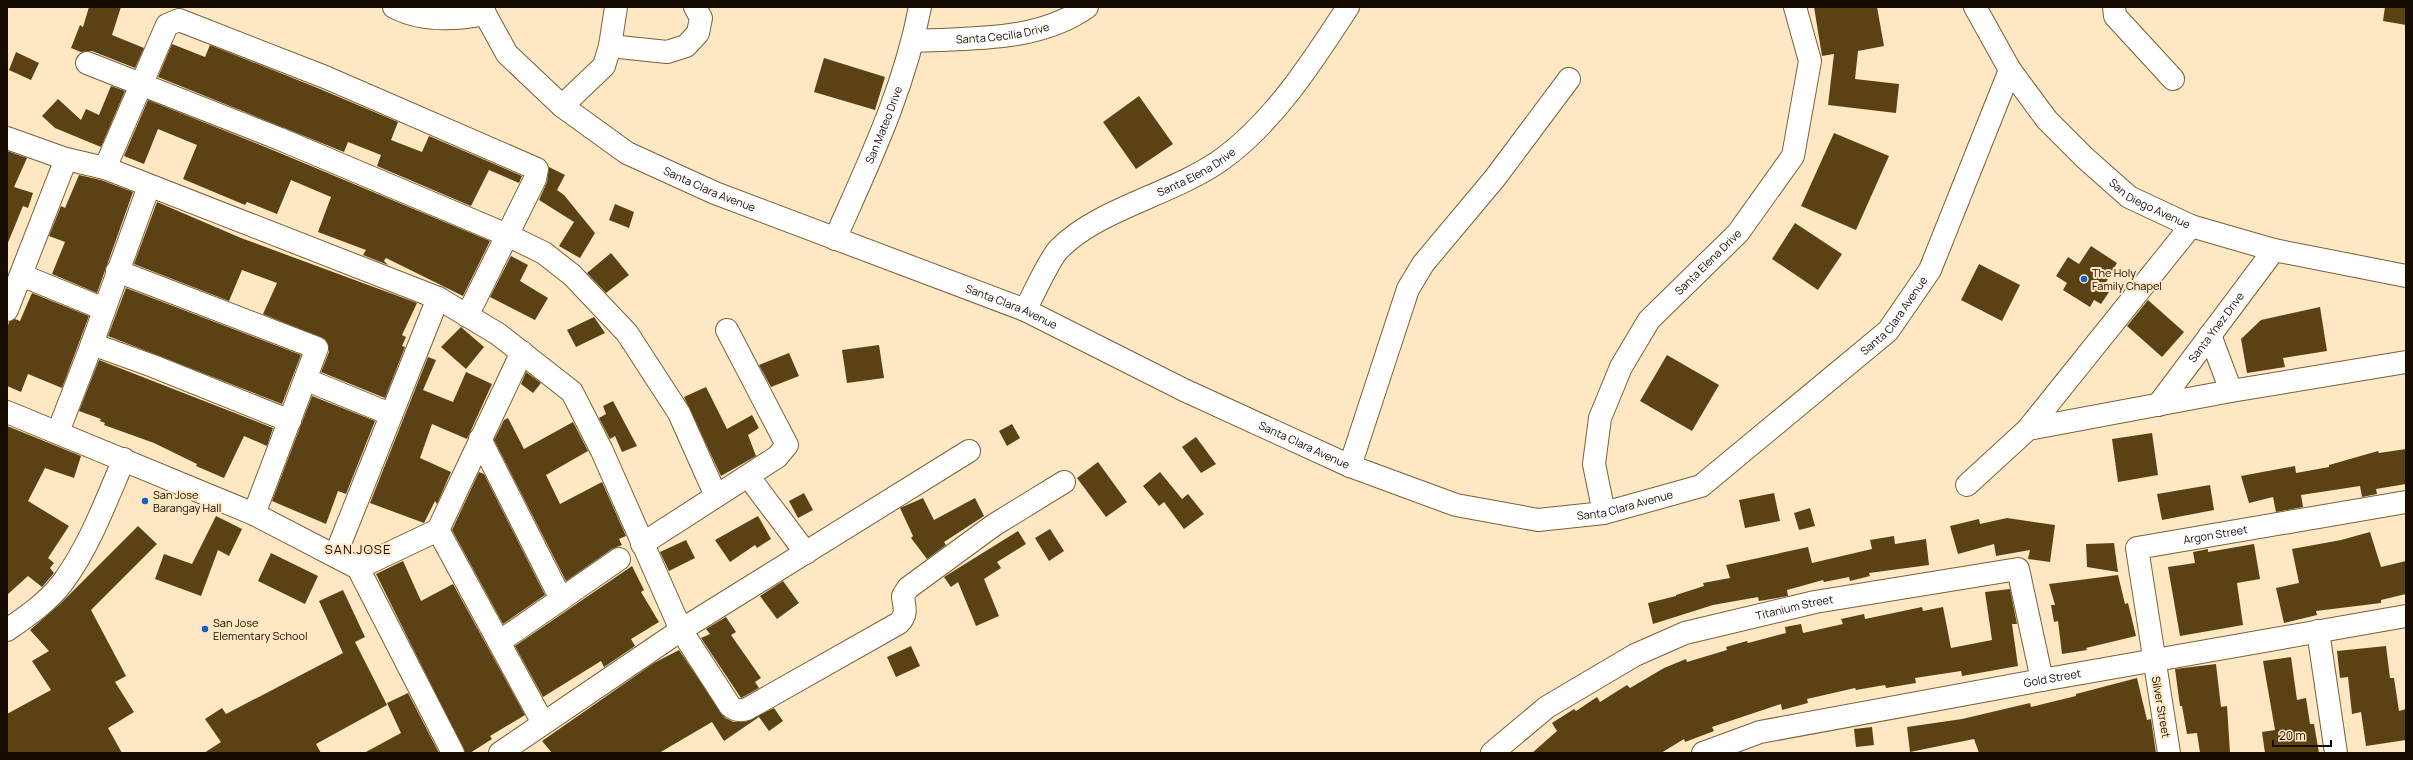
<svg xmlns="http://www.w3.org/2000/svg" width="2413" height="760" font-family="Manrope,sans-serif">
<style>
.building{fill:#5b4215}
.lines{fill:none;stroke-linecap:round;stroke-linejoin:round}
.street-casing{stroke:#796036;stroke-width:24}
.street{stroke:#fff;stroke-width:22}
.poi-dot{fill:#155fca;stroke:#fee7c3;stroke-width:1.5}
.labels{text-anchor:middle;stroke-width:4;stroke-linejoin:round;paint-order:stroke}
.street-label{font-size:11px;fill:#160c00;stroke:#fee7c3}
.poi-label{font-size:11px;fill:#160c00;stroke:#fee7c3;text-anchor:start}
.quarter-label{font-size:13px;letter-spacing:1px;fill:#160c00;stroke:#fee7c3}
</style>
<rect width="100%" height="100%" fill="#fee7c3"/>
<g class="building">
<path d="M89,7h32l-9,28 32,13 -9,20 -43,-17 -11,1 -10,-4 9,-23 3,2z"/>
<path d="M1814,7h63l7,39 -26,5 -3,28 44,5 -3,29 -68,-8 6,-51 -12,2z"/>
<path d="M2385,7h21v18l-23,-4z"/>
<path d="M172,44l33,13 5,-12 110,44 78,33 -7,18 31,12 7,-16 93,40 -3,7 -30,-13 -18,36 -94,-40 4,-11 -33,-13 -4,10 -186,-75z"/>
<path d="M16,52l23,11 -8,17 -22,-10z"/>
<path d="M824,58l61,19 -10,33 -61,-18z"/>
<path d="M111,86l14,5 -24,56 -46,-19 -13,-12 16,-17 23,21 5,-11 13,6z"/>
<path d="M1139,96l34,48 -37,25 -33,-47z"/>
<path d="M148,100l127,51 215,90 -27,55 -77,-38 -2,3 4,4 -25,-10 3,-5 -48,-18 13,-35 -40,-17 -14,34 -30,-12 -2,3 -62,-26 14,-34 -39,-16 -14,35 -20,-8z"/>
<path d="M1834,133l55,23 -33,74 -55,-24z"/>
<path d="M7,151l20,7 -13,29 19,6 -5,15 -5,-2 -16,39z"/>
<path d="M549,167l16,8 -8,15 7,5 31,38 -15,25 -21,-12 15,-24 -35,-22 8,-18z"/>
<path d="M79,175l22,5 32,12 -36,101 -45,-19 13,-32 -16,-6 12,-30 4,2z"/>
<path d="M157,202l84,36 176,65 -15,32 4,2 -4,9 3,1 -20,51 -64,-26 8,-20 -3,-12 -63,-26 14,-31 -35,-13 -13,31 -95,-37z"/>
<path d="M615,204l19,8 -5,16 -20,-8z"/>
<path d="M1795,223l47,31 -24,36 -46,-31z"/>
<path d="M2091,246l26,17 -11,19 7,4 -12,18 -7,-4 -4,7 -27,-17 4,-7 -11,-7 12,-19 11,7z"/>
<path d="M611,253l18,22 -23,18 -19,-20z"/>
<path d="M511,256l17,9 -8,16 28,17 -13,22 -45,-23z"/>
<path d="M1979,264l41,21 -18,36 -41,-21z"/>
<path d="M126,288l175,67 -19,49 -174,-68z"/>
<path d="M32,293l57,23 -27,72 -34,-14 -7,18 -14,-6v-57l2,-7 6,-3 5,2z"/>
<path d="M2148,300l36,32 -22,25 -35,-31z"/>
<path d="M2320,307l7,44 -44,7 2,9 -38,6 -6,-34 20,-19z"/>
<path d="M594,317l11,16 -29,14 -9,-17z"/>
<path d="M461,327l23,20 -18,22 -25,-22z"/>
<path d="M879,345l5,33 -37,5 -5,-33z"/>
<path d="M789,353l10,23 -28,11 -12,-22z"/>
<path d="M1667,355l52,30 -27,46 -52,-30z"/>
<path d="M428,357l8,3 -13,30 30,12 13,-30 26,12 -25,55 -35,-15 -12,34 31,14 -14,32 -2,-3 -11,22 -54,-20z"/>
<path d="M99,360l174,68 -6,18 -23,-10 -20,42 -28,-12 1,-2 -43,-21 -50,-18 1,-2 -5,-2 1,-2 -22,-8z"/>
<path d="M526,372l15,11 -8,10 -12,-9z"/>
<path d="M706,387l21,42 25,-14 7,13 -11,7 8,21 -35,20 -37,-79z"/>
<path d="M312,396l63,25 -29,73 -8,-3 -12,33 -54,-23z"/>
<path d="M613,401l24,45 -15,6 -7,-16 -5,3 -11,-21 7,-4 -3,-8z"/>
<path d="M508,418l16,31 49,-27 15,29 -42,24 14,29 42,-22 24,54 -7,3 3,6 -10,4 -46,32 -72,-141 10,-20z"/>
<path d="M1012,424l8,14 -13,8 -8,-15z"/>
<path d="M7,426l74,30 -7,22 -29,-10 -17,33 41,25 -21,32 6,5 -4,5 4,5 -12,14 -14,-11 -21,19z"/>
<path d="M2152,433l6,42 -40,7 -6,-43z"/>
<path d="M1196,437l20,27 -15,9 -19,-26z"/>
<path d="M2406,449v35l-30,5 1,5 -15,3 -2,-11 -59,9 2,12 -27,5 -3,-15 -24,6 -8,-27 54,-10 1,7 33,-6v-2l49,-14 1,2z"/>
<path d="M1098,462l29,40 -21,15 -29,-39z"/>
<path d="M479,472l5,2 61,121 -42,29 -51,-94z"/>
<path d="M1160,472l22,27 6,-5 16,20 -20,15 -20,-27 -5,4 -16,-20z"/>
<path d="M2210,485l4,25 -52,10 -5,-26z"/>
<path d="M804,493l9,17 -15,8 -9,-17z"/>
<path d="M1774,493l6,28 -35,7 -6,-28z"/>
<path d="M923,498l11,22 41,-22 9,18 -40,26 2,3 -19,14 -16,-21 2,-2 -13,-28z"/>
<path d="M1810,508l5,18 -16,4 -5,-17z"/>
<path d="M216,516l26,13 -13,27 -11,-6 -17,46 -46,-17 9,-25 28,10z"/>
<path d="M758,516l13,23 -14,9 -2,-3 -25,17 -15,-22z"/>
<path d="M2007,518l48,7 -5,37 -22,-3 2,-9 -34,6 -2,-12 -36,10 -8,-28 29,-7 1,5z"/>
<path d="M138,526l19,18 -66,66 35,66 -11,6 19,30 -26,16 14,25h-115v-39l44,-24 -19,-29 17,-10 -19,-21 29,-25z"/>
<path d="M1050,529l14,22 -15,10 -14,-23z"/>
<path d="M1018,531l8,13 -29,18 4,6 -17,11 15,37 -23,10 -18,-44 -7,5 -7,-10z"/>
<path d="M2370,532l11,35 25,-6v33l-25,6v3l-65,8 1,4 -33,8 -8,-35 23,-5 -7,-34 49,-9z"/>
<path d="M1894,536l1,8 31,-5 3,26 -60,8 1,3 -20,5 -1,-4 -25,5 -1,-2 -36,10 1,6 -29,5 -1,-4 -45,8 -60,19 -5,-21 28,-7v-1l28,-9 -1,-3 27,-5 -4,-13 82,-18 4,16 60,-14 -2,-9z"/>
<path d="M686,540l9,18 -26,13 -9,-19z"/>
<path d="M2114,543l4,29 -31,-5 -1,-23z"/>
<path d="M2254,544l6,35 -23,4 6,42 -63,11 -12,-69 27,-4 -2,-11 15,-3v3z"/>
<path d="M271,553l47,23 -13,28 -47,-23z"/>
<path d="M403,561l18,40 32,-17 72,131 -35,21 2,3 -22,14h-5l-89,-179z"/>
<path d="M632,566l12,24 -3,2 18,30 -28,17 4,7 -31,21 -3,-6 -58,36 -28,-51z"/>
<path d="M2118,575l7,29 3,-1 8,33 -50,12 1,2 -25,4 -4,-33 -4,1 -3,-17h4l-6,-21z"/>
<path d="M783,581l16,22 -22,16 -17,-23z"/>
<path d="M2010,589l7,35h-5l6,42 -56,10 -1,-5 -46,7 1,5 -30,5 -1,-3 -29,5 -1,-2 -48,11 1,4 -26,7 -1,-6 -69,23 2,4 -29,11 -1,-3 -23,14h-129l25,-22 -5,-8 22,-14 2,2 21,-14 3,5 27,-17 3,3 34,-20 22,-9 1,3 40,-12 -1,-3 21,-6 1,2 38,-10 -1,-6 16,-3 2,9 40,-9 -2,-5 23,-5 1,5 57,-12 1,4 20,-4 8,41 41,-8 -7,-48z"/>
<path d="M343,590l22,47 -10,5 32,63 -71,39 5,9h-117l17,-11 -16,-23 17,-11 4,6 117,-61 -24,-52z"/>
<path d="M726,617l10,15 -5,3 30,43 -6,4 4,6 -18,10 -40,-60 9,-4 -4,-5z"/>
<path d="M911,646l9,20 -24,11 -9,-20z"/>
<path d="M2386,646l4,32h4l5,33 7,-2v31l-40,6 -5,-34 -9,2 -4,-37 -8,1 -3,-27z"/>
<path d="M679,650l46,68 9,4h11l29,-14 9,13 -14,10 -10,-14 -35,24 -12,-19 -53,31h-107l-10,-12 112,-78z"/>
<path d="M2291,657l6,43 9,-2 4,26h4l5,29h-54l-3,-21 13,-2 -12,-69z"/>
<path d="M2216,664l5,43 6,-1 3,47h-30l-3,-20 -10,1 -5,-28h-2l-5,-37z"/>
<path d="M2137,678l10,42 4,-1 5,34h-177l-5,-14 -64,13 -3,-25 55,-8 68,-16 1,4 45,-11v-2z"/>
<path d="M408,693l31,60h-75l37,-20 -14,-30z"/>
<path d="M1872,727l2,18 -18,2 -2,-18z"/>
</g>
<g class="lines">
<g class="street-casing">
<g id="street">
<path d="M394,7c28,15 61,13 91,7"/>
<path id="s1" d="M483,7l2,7 22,40 55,52 65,47 88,40 310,117 159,80 166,76 106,39 82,15 66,-7 97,-27 187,-155 42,-61 80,-200"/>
<path id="s2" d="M1975,7l35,63 37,50 38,38 44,39 62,29 83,24 132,26"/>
<path d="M2114,7l1,9 58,63"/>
<path id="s3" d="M913,41c58,-3 125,1 174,-34"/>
<path d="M610,46l57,6 19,-6 12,-13 3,-15 -6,-11"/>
<path d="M87,63l193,76 227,96 37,18 28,22 55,58 52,80 37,83"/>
<path d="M562,106l42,-40 6,-20 6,-39"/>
<path d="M7,138l59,21 39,9 333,130 60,36 74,58 30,59 79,179 49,76c6,5 11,5 17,3l152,-86c9,-9 5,-16 4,-27l5,-8 86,-63 70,-43"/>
<path d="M105,168l62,-143 12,-5 146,57 212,92 -2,10 -68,137"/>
<path id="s4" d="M835,239c34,-77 69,-149 85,-232"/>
<path d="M117,271l200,77 -63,166"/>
<path d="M21,275l83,34"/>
<path d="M7,310l59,-151"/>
<path id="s5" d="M1025,310c8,-14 24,-51 34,-61 39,-40 114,-55 162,-89 52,-37 92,-99 127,-153"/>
<path d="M2210,335l21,56"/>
<path d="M92,344l57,-158"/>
<path d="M307,380l83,34"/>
<path id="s6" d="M2158,405l116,-155"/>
<path d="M7,412l247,102 104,54 95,185"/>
<path d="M2028,429l163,-203"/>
<path d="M58,432l34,-88 61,22 137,55"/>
<path d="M480,439l81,160"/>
<path d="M1350,466l58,-177 15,-25 72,-86 74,-99"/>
<path d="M748,476l58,77"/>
<path d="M1967,485l61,-56 203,-38 175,-29"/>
<path id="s7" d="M1604,513l-10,-49 6,-46 21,-51 28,-47 89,-87 55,-77 17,-95 -15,-54"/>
<path d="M438,530l105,193"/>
<path d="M642,544l135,-87 10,-12 -60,-115"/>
<path d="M335,556l103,-258"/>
<path d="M358,568l80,-38 84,-178"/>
<path d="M7,630c19,-13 41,-28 56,-48 27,-37 43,-81 61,-123"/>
<path d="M2318,631l18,122"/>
<path d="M499,642l120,-83"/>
<path d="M500,753l181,-123 288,-179"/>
<path id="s8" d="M1492,753l55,-46 88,-52 50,-22 130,-31 203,-33 24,111"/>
<path id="s9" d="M1703,753l57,-21 282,-52 364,-64"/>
<path id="s10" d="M2169,753l-32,-205 269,-46"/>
</g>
</g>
<use href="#street" class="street"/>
</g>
<g class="poi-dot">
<circle cx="2084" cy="279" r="4"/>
<circle cx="145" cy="501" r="4"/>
<circle cx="205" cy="629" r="4"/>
</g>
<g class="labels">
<g class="street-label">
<text dy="4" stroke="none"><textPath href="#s3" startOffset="90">Santa Cecilia Drive</textPath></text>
<text dy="4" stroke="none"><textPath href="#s4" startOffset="124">San Mateo Drive</textPath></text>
<text dy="4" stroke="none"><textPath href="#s5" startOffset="228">Santa Elena Drive</textPath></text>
<text dy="4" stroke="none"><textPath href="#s1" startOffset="299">Santa Clara Avenue</textPath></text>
<text dy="4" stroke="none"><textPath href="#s2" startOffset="268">San Diego Avenue</textPath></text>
<text dy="4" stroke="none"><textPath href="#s7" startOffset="289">Santa Elena Drive</textPath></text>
<text dy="4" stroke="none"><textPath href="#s1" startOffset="623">Santa Clara Avenue</textPath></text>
<text dy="4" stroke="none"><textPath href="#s1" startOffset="1619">Santa Clara Avenue</textPath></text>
<text dy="4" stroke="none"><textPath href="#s6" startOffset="97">Santa Ynez Drive</textPath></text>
<text dy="4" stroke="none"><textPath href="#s1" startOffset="947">Santa Clara Avenue</textPath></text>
<text dy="4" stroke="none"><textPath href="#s1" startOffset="1282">Santa Clara Avenue</textPath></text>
<text dy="4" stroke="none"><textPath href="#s10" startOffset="287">Argon Street</textPath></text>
<text dy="4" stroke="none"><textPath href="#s8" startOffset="341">Titanium Street</textPath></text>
<text dy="4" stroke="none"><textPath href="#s9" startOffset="358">Gold Street</textPath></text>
<text transform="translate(2161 707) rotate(80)" y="4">Silver Street</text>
</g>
<g class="poi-label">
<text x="2092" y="277">The Holy<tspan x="2092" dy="13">Family Chapel</tspan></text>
<text x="153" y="499">San Jose<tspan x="153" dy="13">Barangay Hall</tspan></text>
<text x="213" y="627">San Jose<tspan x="213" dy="13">Elementary School</tspan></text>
</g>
<g class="quarter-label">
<text x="358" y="554">SAN JOSE</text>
</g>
</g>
<rect width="2413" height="760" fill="none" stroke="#160c00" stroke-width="16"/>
<path d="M2273 740v6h58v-6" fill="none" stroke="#160c00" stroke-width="2"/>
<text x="2279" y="740" font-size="12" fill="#160c00" stroke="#fee7c3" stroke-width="3" paint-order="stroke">20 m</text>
</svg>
